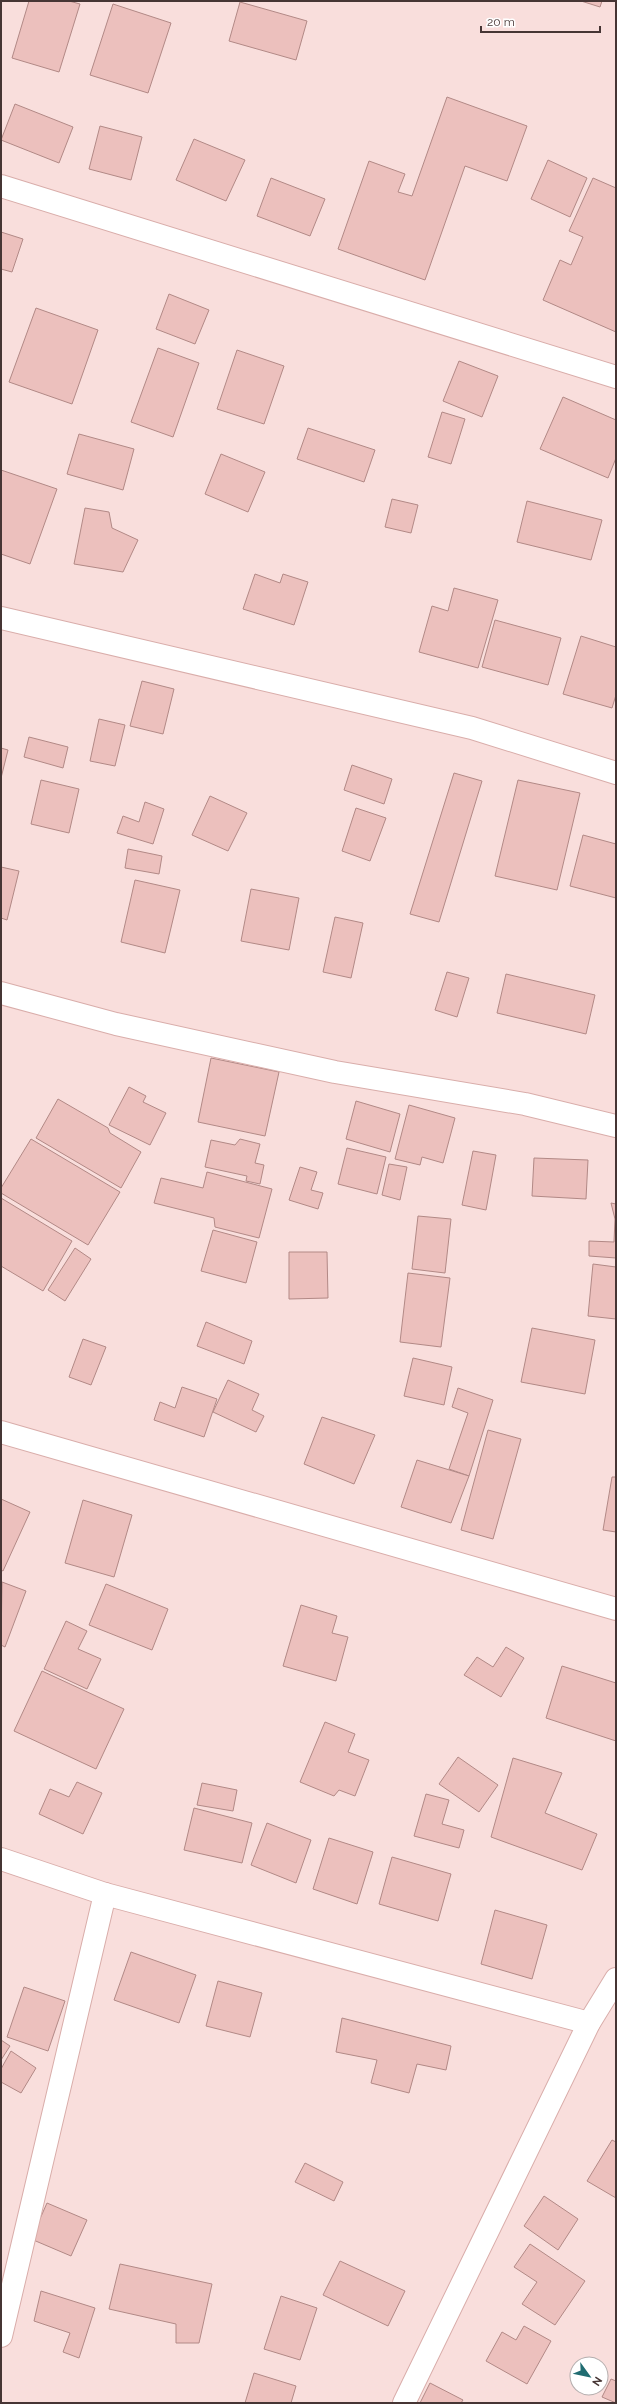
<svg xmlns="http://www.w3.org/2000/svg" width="617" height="2404" font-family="Raleway,sans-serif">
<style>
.building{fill:#ecc0bd;stroke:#b28986}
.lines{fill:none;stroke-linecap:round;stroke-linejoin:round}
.minor-casing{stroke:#d9adaa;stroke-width:24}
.minor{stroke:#fff;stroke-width:22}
</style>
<rect width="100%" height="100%" fill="#f9dedc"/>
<g class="building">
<path d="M29,1h40l11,3 -21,68 -47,-14z"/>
<path d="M581,1h21l-2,6z"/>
<path d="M240,2l67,19 -11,39 -67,-19z"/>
<path d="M113,4l58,19 -23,70 -58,-18z"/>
<path d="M447,97l80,29 -20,55 -42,-15 -40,114 -87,-31 31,-88 36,13 -7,18 14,4z"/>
<path d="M15,104l58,23 -14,36 -58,-23z"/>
<path d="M100,126l42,11 -11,43 -42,-11z"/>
<path d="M194,139l51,21 -19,41 -50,-21z"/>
<path d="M548,160l39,18 -17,39 -39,-18z"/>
<path d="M271,178l54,21 -15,37 -53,-20z"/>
<path d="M593,178l23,10v144l-73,-32 17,-40 11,5 12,-28 -14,-6z"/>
<path d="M1,232l22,7 -11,33 -11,-3z"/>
<path d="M169,294l40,16 -14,34 -39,-15z"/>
<path d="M36,308l62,22 -26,74 -63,-22z"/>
<path d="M158,348l41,15 -26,74 -42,-15z"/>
<path d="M237,350l47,16 -20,58 -47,-15z"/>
<path d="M459,361l39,15 -16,41 -39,-16z"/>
<path d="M563,397l53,23v38l-8,20 -68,-29z"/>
<path d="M442,412l23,7 -14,45 -23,-7z"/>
<path d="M308,428l67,22 -11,32 -67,-23z"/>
<path d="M79,434l55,15 -11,41 -56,-16z"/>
<path d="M221,454l44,18 -17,40 -43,-18z"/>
<path d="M1,470l56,19 -27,75 -29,-10z"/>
<path d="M392,499l26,6 -7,28 -26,-6z"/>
<path d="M527,501l75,19 -11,40 -74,-18z"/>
<path d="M85,508l24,4 3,16 26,12 -15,32 -49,-8z"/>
<path d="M255,574l25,9 3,-9 25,8 -14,43 -51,-16z"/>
<path d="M454,588l44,12 -20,68 -59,-16 13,-46 16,5z"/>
<path d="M495,620l66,18 -13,47 -66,-18z"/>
<path d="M581,636l35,11v48l-4,13 -49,-14z"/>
<path d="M142,681l32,8 -11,45 -33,-8z"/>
<path d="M99,719l26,6 -10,41 -25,-5z"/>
<path d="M29,737l39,10 -5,21 -39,-11z"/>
<path d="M1,748l7,2 -7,28z"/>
<path d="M352,765l40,14 -8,25 -40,-14z"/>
<path d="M454,773l28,8 -43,141 -29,-8z"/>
<path d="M41,780l38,9 -10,44 -38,-9z"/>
<path d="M518,780l62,13 -23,97 -62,-14z"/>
<path d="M210,796l37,17 -19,38 -36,-16z"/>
<path d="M145,802l19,7 -11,35 -36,-11 6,-17 16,6z"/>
<path d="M356,808l30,10 -16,43 -28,-10z"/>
<path d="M583,835l33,9v54l-46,-12z"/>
<path d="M128,849l34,7 -3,18 -34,-6z"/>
<path d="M1,867l18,4 -12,49 -6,-2z"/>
<path d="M135,880l45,10 -15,63 -44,-11z"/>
<path d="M251,889l48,9 -10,52 -48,-9z"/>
<path d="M335,917l28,6 -12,55 -28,-6z"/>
<path d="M447,972l22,6 -12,39 -22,-7z"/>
<path d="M506,974l89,21 -9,39 -89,-21z"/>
<path d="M211,1058l68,14 -14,64 -67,-14z"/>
<path d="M129,1087l17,9 -3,6 23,11 -16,32 -41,-20z"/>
<path d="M58,1099l50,29 2,5 31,19 -20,36 -85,-50z"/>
<path d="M356,1101l44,13 -10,38 -44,-13z"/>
<path d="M409,1105l46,13 -12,45 -21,-6 -2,8 -25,-6z"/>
<path d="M31,1139l89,53 -32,53 -87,-52v-5z"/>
<path d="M240,1139l20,5 -5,19 9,2 -4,19 -14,-3 1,-5 -42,-9 6,-27 24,5z"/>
<path d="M347,1148l39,9 -9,37 -39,-10z"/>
<path d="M473,1151l23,4 -10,55 -24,-5z"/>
<path d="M534,1158l54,2 -2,39 -54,-3z"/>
<path d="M389,1164l18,3 -7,33 -18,-5z"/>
<path d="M300,1167l17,5 -6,18 12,3 -5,16 -29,-9z"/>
<path d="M207,1172l65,17 -13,49 -44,-11 -1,-9 -60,-15 7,-25 42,10z"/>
<path d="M1,1198l71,43 -29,50 -42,-25z"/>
<path d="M611,1203l5,1v54l-27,-2v-15l25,1 1,-23z"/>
<path d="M418,1216l33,3 -6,54 -33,-4z"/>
<path d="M213,1230l44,12 -11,41 -45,-12z"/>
<path d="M75,1248l16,11 -26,42 -17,-11z"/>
<path d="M289,1252h38l1,46 -39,1z"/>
<path d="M593,1264l23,3v52l-28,-3z"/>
<path d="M408,1273l42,5 -9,69 -41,-5z"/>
<path d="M206,1322l46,19 -8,23 -47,-18z"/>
<path d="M532,1328l63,12 -10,54 -64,-12z"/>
<path d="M83,1339l23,8 -15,38 -22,-8z"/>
<path d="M413,1358l39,9 -8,38 -40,-9z"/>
<path d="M228,1380l31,14 -7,16 12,6 -8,16 -43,-20z"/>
<path d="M182,1387l35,12 -13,38 -50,-17 6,-18 15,6z"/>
<path d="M458,1388l35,12 -24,76 -20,-7 19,-56 -16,-6z"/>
<path d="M322,1417l53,18 -21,49 -50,-20z"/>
<path d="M488,1430l33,9 -28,100 -32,-9z"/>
<path d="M417,1460l52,16 -18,47 -50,-16z"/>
<path d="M612,1477h4v55l-13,-2z"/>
<path d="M1,1499l29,13 -27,59 -2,-1z"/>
<path d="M83,1500l49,15 -18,62 -49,-14z"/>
<path d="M2,1582l24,9 -21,56 -4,-2z"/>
<path d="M106,1584l62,25 -16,41 -63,-25z"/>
<path d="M301,1605l36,11 -5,17 16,4 -12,44 -53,-15z"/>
<path d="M66,1621l21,10 -9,18 23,10 -14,30 -43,-20z"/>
<path d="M506,1647l18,11 -23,39 -37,-22 13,-18 16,10z"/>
<path d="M562,1666l54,17v58l-70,-23z"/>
<path d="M42,1671l82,38 -28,60 -82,-38z"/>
<path d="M325,1722l30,12 -7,18 21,8 -14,36 -16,-6 -5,6 -34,-14z"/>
<path d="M458,1757l40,28 -19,27 -40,-28z"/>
<path d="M513,1758l49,15 -17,40 52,21 -15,36 -91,-33z"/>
<path d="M77,1782l25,11 -19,41 -44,-20 11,-25 19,8z"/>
<path d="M202,1783l35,7 -4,21 -36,-6z"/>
<path d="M426,1794l23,6 -7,24 22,6 -5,18 -45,-12z"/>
<path d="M194,1808l58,15 -10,40 -58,-13z"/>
<path d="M267,1823l44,17 -15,43 -45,-18z"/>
<path d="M329,1838l44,14 -16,52 -44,-15z"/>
<path d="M392,1857l59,17 -13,47 -59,-17z"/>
<path d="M495,1910l52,15 -15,54 -51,-15z"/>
<path d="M131,1952l65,23 -17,48 -65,-23z"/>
<path d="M218,1981l44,12 -12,44 -44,-11z"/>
<path d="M24,1987l41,14 -17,50 -41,-14z"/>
<path d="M342,2018l109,28 -5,24 -29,-6 -8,29 -38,-10 6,-23 -41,-8z"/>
<path d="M1,2040l9,6 -9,14z"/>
<path d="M11,2051l25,17 -15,25 -20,-11v-13z"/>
<path d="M612,2140l4,2v56l-29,-17z"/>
<path d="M305,2163l38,19 -9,19 -39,-19z"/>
<path d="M544,2196l34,23 -20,31 -34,-24z"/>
<path d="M47,2203l40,17 -16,36 -40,-17z"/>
<path d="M530,2244l55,37 -30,44 -33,-21 15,-22 -23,-15z"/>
<path d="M340,2261l65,30 -17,35 -65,-31z"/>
<path d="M120,2264l92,20 -13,59h-23v-19l-67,-15z"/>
<path d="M41,2291l54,17 -16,50 -16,-6 7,-19 -36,-12z"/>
<path d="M281,2296l36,12 -17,52 -36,-11z"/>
<path d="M524,2326l27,15 -24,43 -41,-23 16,-29 14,8z"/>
<path d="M254,2373l42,13 -5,17h-46z"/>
<path d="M611,2379l5,2v22l-14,-6z"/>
<path d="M430,2383l33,17 -2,3h-41z"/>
</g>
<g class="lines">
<g class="minor-casing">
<g id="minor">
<path d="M1,186l615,191"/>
<path d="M1,618l471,110 144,45"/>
<path d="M1,993l115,31 219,48 190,32 91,22"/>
<path d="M1,1432l615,177"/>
<path d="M1,1859l104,35 484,129"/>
<path d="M1,2336l104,-442"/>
<path d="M404,2403l185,-380 27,-44"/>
</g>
</g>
<use href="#minor" class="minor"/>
</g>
<rect width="617" height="2404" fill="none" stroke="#463534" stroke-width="4"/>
<g transform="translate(589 2376) rotate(123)"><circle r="19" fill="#ffffff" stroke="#b5aeae"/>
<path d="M0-3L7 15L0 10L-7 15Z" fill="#206c71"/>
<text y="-6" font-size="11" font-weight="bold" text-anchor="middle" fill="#463534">N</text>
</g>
<path d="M481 26v6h119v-6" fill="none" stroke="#463534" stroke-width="2"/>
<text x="487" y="26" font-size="12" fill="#463534" stroke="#ffffff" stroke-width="3" paint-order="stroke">20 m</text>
</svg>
